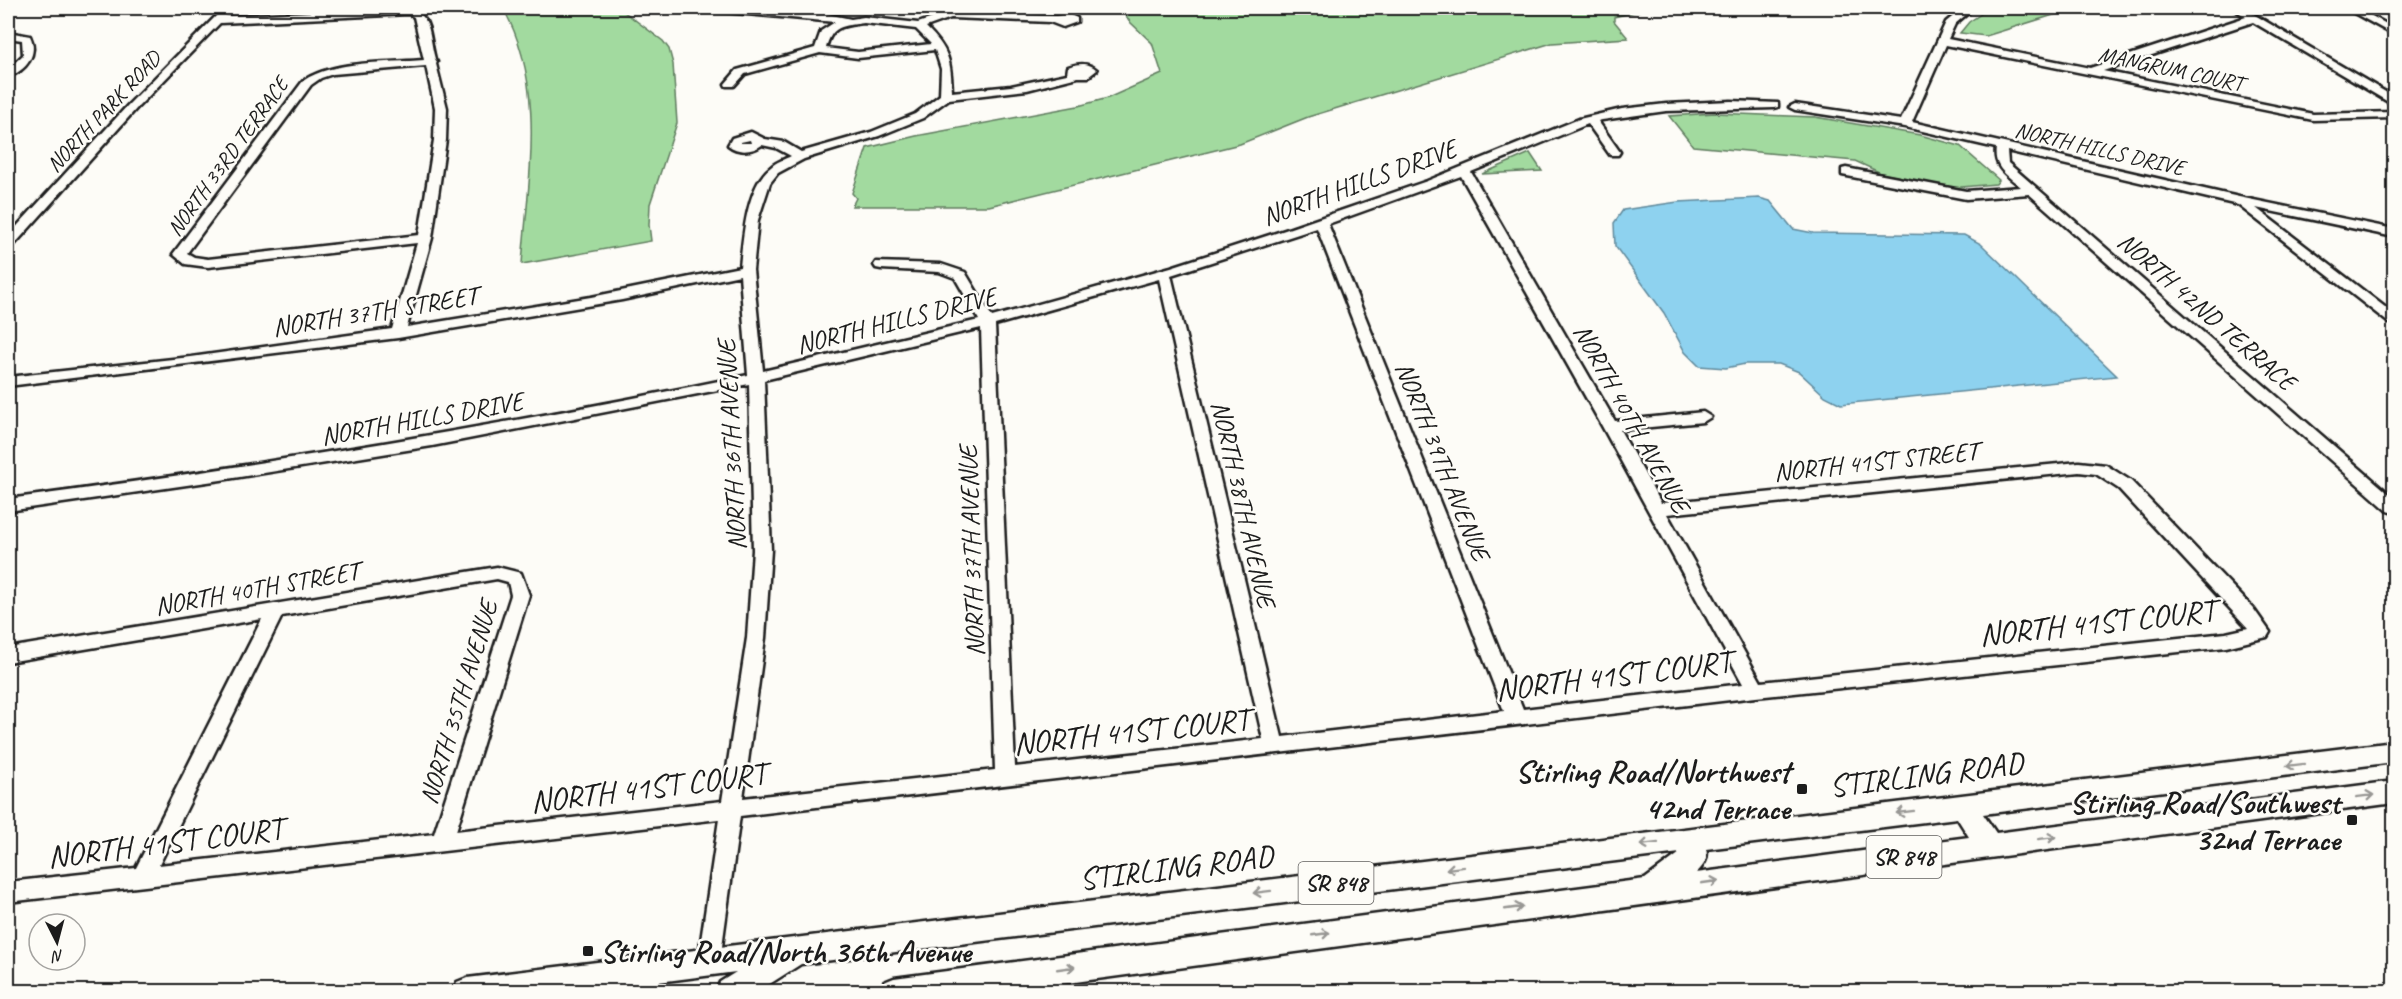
<svg xmlns="http://www.w3.org/2000/svg" width="2402" height="999" font-family="Caveat,sans-serif">
<style>
.green{fill:#a2da9f;stroke:#5f7b5e;stroke-width:1.5}
.water{fill:#8ed2ef;stroke:#60899b;stroke-width:1.5}
.lines{fill:none;stroke-linecap:round;stroke-linejoin:round}
.minor-casing{stroke:#1c1c1c;stroke-width:5}
.major-casing{stroke:#1c1c1c;stroke-width:5}
.minor{fill:#fdfcf7;fill-rule:evenodd}
.major{fill:#fdfcf7;fill-rule:evenodd}
.oneway{stroke:#989794}
.poi-dot{fill:#1c1c1c;stroke:#fdfcf7;stroke-width:2}
.labels{text-anchor:middle;stroke-width:5;stroke-linejoin:round;paint-order:stroke}
.far-street-label{font-size:22px;fill:#1c1c1c;stroke:#fdfcf7}
.shield{fill:#fdfcf7;stroke:#605f5e;stroke-width:1.5}
.shield-label{font-size:24px;font-weight:bold;fill:#1c1c1c}
.street-label{font-size:26px;fill:#1c1c1c;stroke:#fdfcf7}
.near-street-label{font-size:32px;fill:#1c1c1c;stroke:#fdfcf7}
.near-poi-label{font-size:32px;font-weight:bold;fill:#1c1c1c;stroke:#fdfcf7;text-anchor:end}
</style>
<rect width="100%" height="100%" fill="#fdfcf7"/>
<filter id="ink" filterUnits="userSpaceOnUse"><feTurbulence type="fractalNoise" baseFrequency=".0167" numOctaves="2"/><feDisplacementMap in="SourceGraphic" scale="12" xChannelSelector="R" yChannelSelector="G"/><feConvolveMatrix kernelMatrix="1 2 1 2 8 2 1 2 1" color-interpolation-filters="sRGB"/></filter>
<g filter="url(#ink)">
<g class="green">
<path d="M503,8h116l44,33 6,8 4,15 4,59 -27,81 -1,21 2,16 -129,23c6,-85 25,-178 -19,-256z"/>
<path d="M1121,8h529l-36,9v4l14,17 -76,5 -244,74 -68,27 -251,62h-137l4,-8 -4,-5 15,-45 49,-12 162,-30 30,-8 54,-24 -10,-31 -22,-21z"/>
<path d="M1990,8h86l-90,28 -26,-3 9,-11z"/>
<path d="M1715,113l100,4 105,18 40,11 39,34 -3,4 -46,4 -69,-15 -26,-12 -162,-15 -24,-30z"/>
<path d="M1530,153l12,18 -60,3z"/>
</g>
<path class="water" d="M1759,198l11,3 23,28 20,4 151,2 17,9 136,132 -276,28 -16,-8 -26,-24 -20,-8h-34l-19,4 -27,-2 -14,-14 -21,-39 -49,-67 -1,-23 9,-13 55,-8z"/>
<g class="lines">
<g class="minor-casing">
<g id="minor">
<path d="M224,8h10l-8,8 169,-8c38,0 32,20 40,51l2,3 -1,2 11,44 -1,32 -14,98 -25,89 184,-30 149,-30c3,-28 6,-81 31,-100 5,-5 14,-8 20,-11l-15,-8 -14,-3c-10,7 -24,8 -34,0l4,-7 19,-6 14,7 19,3 17,10 70,-20 44,-18 25,-19 1,-26 -6,-19 -77,8 -38,-5 -75,21 -11,12h-8l-1,-2 12,-14 78,-22 6,-17 14,-9 -122,-11 -5,-3h39l75,5 29,6 13,-2 54,6 32,-11 106,4 12,-2 9,4v4l-14,5 -13,-5 -99,-4 -25,9c23,23 25,33 26,65l59,-6 56,-12 1,-7c11,-4 21,-5 29,3l-9,7h-10l-51,13 -78,9 -26,19 -44,18 -75,23 -26,14 -8,10 -12,37 -5,50 10,101 216,-51 -24,-42 -16,-6 -58,-3 -5,-1 -2,-3 2,-3 65,2 24,8 27,45 179,-50 114,-37 142,-49 152,-62 43,-10 44,-5 65,-3 47,2v4l-4,1 -108,3 -64,9 -4,1 22,31 -2,3h-8l-22,-31 -117,48 144,249 88,-9 8,5 -8,5 -83,8 41,73 418,-41 27,3 25,16 122,127 17,24 -3,5 -41,10 -470,50 -1016,119 -20,145 -3,7 -8,4 -8,-4 -3,-7 21,-142 -711,83v-20l128,-14 126,-249 -254,43v-14l489,-81 24,6 8,22 -73,236 266,-30 25,-163 6,-88 -4,-166 -317,62 -211,34 -213,31v-12c248,-33 495,-73 740,-124l-8,-100 -118,25 -224,38 -390,48v-9l183,-20 201,-28 25,-86 -209,24 -23,-3 -12,-10 130,-173c30,-21 85,-18 121,-21l-10,-43 -5,-3 -189,9 -84,86 -123,137 -5,1v-11l120,-131zM864,23l52,6 15,15 -73,8 -32,-4c6,-23 17,-22 38,-25zM426,66l9,42 -1,32 -15,95 -211,24 -14,-2 -7,-4 124,-168 10,-7 12,-4zM750,140l1,3h-10v-1zM1461,176l141,250 141,258 -220,25 -195,-485zM1317,228l187,483 -222,26 -111,-462zM1159,279l104,460 -248,28 -20,-442zM981,328l14,442 -252,28 22,-160 6,-88 -7,-170zM2079,472l17,2 23,15 129,139 -22,5 -465,49 -94,-168zM497,579l11,3 3,13 -77,239 -275,31 123,-249z"/>
<path d="M1963,8h11l-19,16 -7,15 142,29 156,-51 -14,-9h11l151,89v7l-4,-1 -137,-81 -150,49 210,43 81,-2v6l-81,2 -367,-75 -34,77 327,75 155,32v8l-138,-29 138,106v10l-5,-1 -151,-118 -231,-54 1,12 386,335v15l-6,-2 -359,-317 -63,5 -124,-24v-6l4,-1 120,23 55,-4c-14,-12 -28,-19 -25,-39l-91,-21 -110,-17 -6,-3 6,-3 106,16 45,-98z"/>
<path d="M2345,8h12l37,20v7z"/>
<path d="M8,32l22,4c9,18 -4,35 -22,41v-8l15,-14 -1,-15 -14,-2z"/>
</g>
</g>
<g class="major-casing">
<path id="major" d="M2394,742v20l-411,52 13,19 398,-52v22l-1393,189h-121l4,-10 10,-4 751,-99 35,-26 -879,111 -44,28h-41l4,-10 16,-10 -155,20h-128l4,-10 10,-4zM1957,818l12,19 -273,36c7,-6 13,-15 10,-24z"/>
</g>
<use href="#minor" class="minor"/>
<use href="#major" class="major"/>
</g>
<defs><path id="oneway-shaft" d="M-6 0H5M1.5-3L5.5 0L1.5 3" fill="none" stroke-width="1.6" stroke-linecap="round" stroke-linejoin="round" transform="scale(1.5)"/></defs>
<g class="oneway">
<use href="#oneway-shaft" transform="translate(2295 765) rotate(173)"/>
<use href="#oneway-shaft" transform="translate(2365 796) rotate(-7)"/>
<use href="#oneway-shaft" transform="translate(1905 812) rotate(173)"/>
<use href="#oneway-shaft" transform="translate(2047 838) rotate(-7)"/>
<use href="#oneway-shaft" transform="translate(1649 844) rotate(173)"/>
<use href="#oneway-shaft" transform="translate(1455 868) rotate(173)"/>
<use href="#oneway-shaft" transform="translate(1710 882) rotate(-8)"/>
<use href="#oneway-shaft" transform="translate(1262 892) rotate(173)"/>
<use href="#oneway-shaft" transform="translate(1514 908) rotate(-8)"/>
<use href="#oneway-shaft" transform="translate(1321 934) rotate(-8)"/>
<use href="#oneway-shaft" transform="translate(1066 968) rotate(-8)"/>
</g>
</g>
<g class="poi-dot">
<rect x="1796" y="783" width="12" height="12" rx="3"/>
<rect x="2346" y="814" width="12" height="12" rx="3"/>
<rect x="582" y="945" width="12" height="12" rx="3"/>
</g>
<g class="labels">
<g class="far-street-label">
<text transform="translate(2171 68) rotate(12)" y="8">MANGRUM COURT</text>
<text transform="translate(103 111) rotate(-47)" y="8">NORTH PARK ROAD</text>
<text transform="translate(2100 148) rotate(13)" y="8">NORTH HILLS DRIVE</text>
<text transform="translate(227 156) rotate(-54)" y="8">NORTH 33RD TERRACE</text>
</g>
<g class="shield">
<rect x="1866.5" y="836" width="75" height="42" rx="4.5"/>
<rect x="1298.5" y="862" width="75" height="42" rx="4.5"/>
</g>
<g class="shield-label">
<text x="1904" y="865">SR 848</text>
<text x="1336" y="891">SR 848</text>
</g>
<g class="street-label">
<text transform="translate(1359 182) rotate(-20)" y="9">NORTH HILLS DRIVE</text>
<text transform="translate(375 311) rotate(-9)" y="9">NORTH 37TH STREET</text>
<text transform="translate(2207 311) rotate(41)" y="9">NORTH 42ND TERRACE</text>
<text transform="translate(896 320) rotate(-14)" y="9">NORTH HILLS DRIVE</text>
<text transform="translate(422 418) rotate(-10)" y="9">NORTH HILLS DRIVE</text>
<text transform="translate(1632 418) rotate(61)" y="9">NORTH 40TH AVENUE</text>
<text transform="translate(731 445) rotate(-93)" y="9">NORTH 36TH AVENUE</text>
<text transform="translate(1443 461) rotate(68)" y="9">NORTH 39TH AVENUE</text>
<text transform="translate(1876 461) rotate(-6)" y="9">NORTH 41ST STREET</text>
<text transform="translate(1244 504) rotate(77)" y="9">NORTH 38TH AVENUE</text>
<text transform="translate(971 551) rotate(-92)" y="9">NORTH 37TH AVENUE</text>
<text transform="translate(257 588) rotate(-10)" y="9">NORTH 40TH STREET</text>
<text transform="translate(458 702) rotate(-73)" y="9">NORTH 35TH AVENUE</text>
</g>
<g class="near-street-label">
<text transform="translate(2097 622) rotate(-6)" y="11">NORTH 41ST COURT</text>
<text transform="translate(1613 675) rotate(-7)" y="11">NORTH 41ST COURT</text>
<text transform="translate(1131 731) rotate(-6)" y="11">NORTH 41ST COURT</text>
<text transform="translate(1926 774) rotate(-7)" y="11">STIRLING ROAD</text>
<text transform="translate(648 787) rotate(-7)" y="11">NORTH 41ST COURT</text>
<text transform="translate(165 842) rotate(-7)" y="11">NORTH 41ST COURT</text>
<text transform="translate(1176 867) rotate(-7)" y="11">STIRLING ROAD</text>
</g>
<g class="near-poi-label">
<text x="1790" y="782">Stirling Road/Northwest<tspan x="1790" dy="37">42nd Terrace</tspan></text>
<text x="2340" y="813">Stirling Road/Southwest<tspan x="2340" dy="37">32nd Terrace</tspan></text>
<text x="600" y="962" text-anchor="start">Stirling Road/North 36th Avenue</text>
</g>
</g>
<rect width="2402" height="999" fill="none" stroke="#fdfcf7" stroke-width="30"/>
<rect x="15" y="15" width="2372" height="969" fill="none" stroke="#1c1c1c" stroke-width="2" filter="url(#ink)"/>
<g transform="translate(57 942) rotate(174)"><circle r="28" fill="#fdfcf7" stroke="#a3a29f" stroke-width="1.5"/>
<path d="M0-4.5L10 22L0 15L-10 22Z" fill="#1c1c1c"/>
<text y="-9" font-size="16" font-weight="bold" text-anchor="middle" fill="#1c1c1c">N</text>
</g>
</svg>
